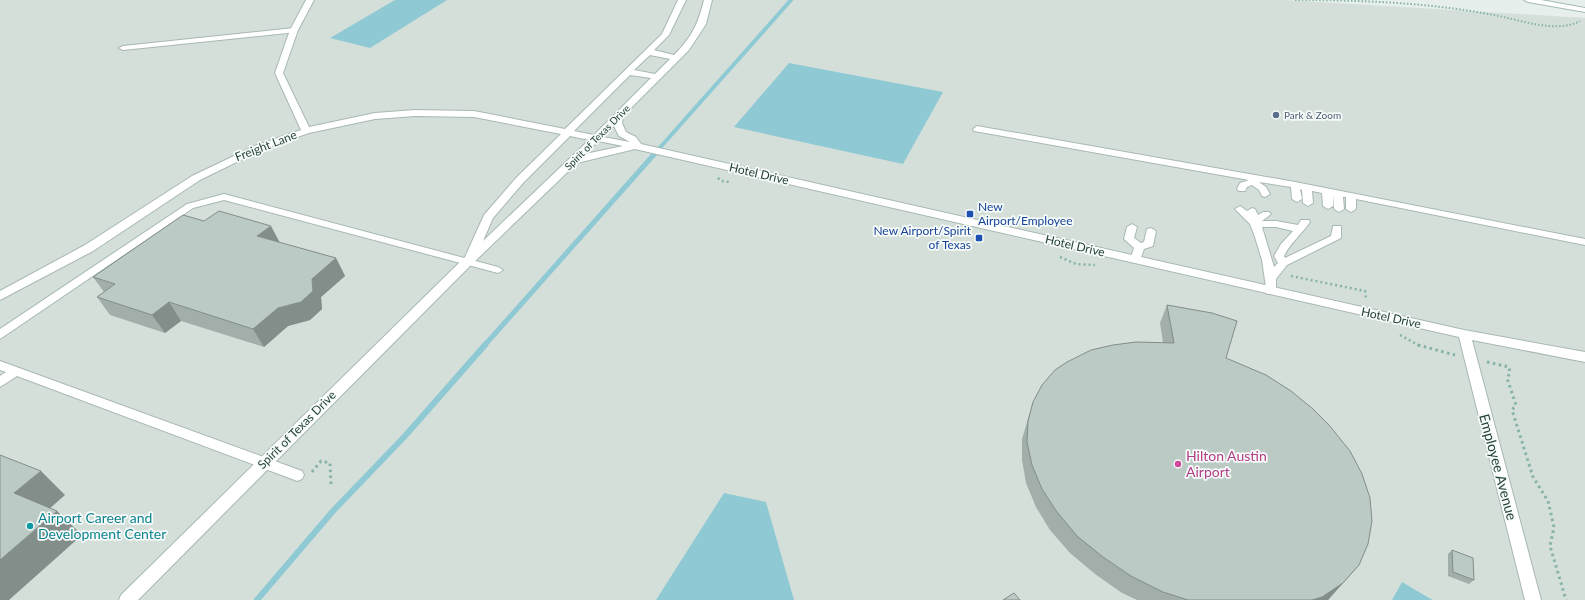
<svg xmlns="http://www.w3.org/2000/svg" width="1585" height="600" font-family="Lato,sans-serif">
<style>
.built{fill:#d4dfda}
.water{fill:#8ec9d4}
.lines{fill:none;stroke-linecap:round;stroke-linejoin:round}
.stream-far2{stroke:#8ec9d4;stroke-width:4}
.stream-far1{stroke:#8ec9d4;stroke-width:5}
.stream{stroke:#8ec9d4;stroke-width:6}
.lane-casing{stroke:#a8b8b2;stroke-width:2}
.street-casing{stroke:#a8b8b2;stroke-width:2}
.secondary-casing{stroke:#a4bbb3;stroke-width:2}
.path-far2{stroke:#86b3a5;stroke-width:2;stroke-dasharray:1.5 2;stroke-linecap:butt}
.path-far1{stroke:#86b3a5;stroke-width:2.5;stroke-dasharray:2 3;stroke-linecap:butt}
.path{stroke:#86b3a5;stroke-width:3;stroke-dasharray:2.5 3.5;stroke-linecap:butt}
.lane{fill:#fff;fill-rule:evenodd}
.street{fill:#fff;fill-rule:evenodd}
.secondary{fill:#fff;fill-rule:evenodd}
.wall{fill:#a1aea9}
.shaded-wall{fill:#838d89}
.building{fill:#bbcac4;stroke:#838d89}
.service-dot{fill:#5c6f8a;stroke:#f7fbf9;stroke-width:1.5}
.transit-dot{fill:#1a4fb4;stroke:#f7fbf9;stroke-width:1.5}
.hotel-dot{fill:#d1479c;stroke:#f7fbf9;stroke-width:1.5}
.culture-dot{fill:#0f9aa8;stroke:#f7fbf9;stroke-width:1.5}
.labels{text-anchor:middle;stroke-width:3.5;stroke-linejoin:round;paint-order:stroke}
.far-service-label{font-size:10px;fill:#4e5e75;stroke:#f7fbf9;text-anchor:start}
.far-street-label{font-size:10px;fill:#24423a;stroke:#f7fbf9}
.street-label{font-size:12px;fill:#24423a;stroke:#f7fbf9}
.transit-label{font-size:12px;fill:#164399;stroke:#f7fbf9;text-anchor:start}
.near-hotel-label{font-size:14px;fill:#b23c85;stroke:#f7fbf9;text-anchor:start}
.near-street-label{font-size:14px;fill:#24423a;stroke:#f7fbf9}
.near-culture-label{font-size:14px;fill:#0d838f;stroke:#f7fbf9;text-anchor:start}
</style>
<rect width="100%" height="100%" fill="#e6efeb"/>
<path class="built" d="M0,0h1286l299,18v582h-1585z"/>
<g class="water">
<path d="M395,0h52l-77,48 -40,-10z"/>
<path d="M789,63l154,29 -40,72 -169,-37z"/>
<path d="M724,493l42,9 28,98h-138z"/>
<path d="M1402,582l27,16 4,2h-41z"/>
</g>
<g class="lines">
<path class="stream-far2" d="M657,151l134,-151"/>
<path class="stream-far1" d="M484,346l174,-196"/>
<path class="stream" d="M257,600l76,-89 72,-75 80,-91"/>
<g class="lane-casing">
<g id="lane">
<path d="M294,28h3v4l-174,18 -4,-2 4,-2z"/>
<path d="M977,126l318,56 290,57v6l-229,-46v10l-5,3 -5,-3v-12h-3l1,12 -5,3 -5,-3 -1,-14v11l-5,3 -5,-3 -1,-13 -10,-2 1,12 -5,3 -5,-3 -1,-13 -2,-1 2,10 -5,3 -5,-3 -1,-12 -32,-5 7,5 4,7 -5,3 -3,-1 -3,-6 -7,-5 -5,2 -2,4h-6l-2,-2 3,-6 9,-3 -275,-49 -1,-2z"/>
<path d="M224,194l274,73 5,3 -5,3 -274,-73 -31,8 -193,131v-10l187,-125z"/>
<path d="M1240,206l7,5 5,-3 3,1 3,6 5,-3h6l2,2 -9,7h14l22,4 3,-5h8l1,2c-8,12 -20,21 -26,34l1,2 46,-22 2,-10h8v12l-54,27 -11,14v12l-1,3h-8l-5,-34 -8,-26 -4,-10 -15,-15zM1262,227h14l17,4 -12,13 -7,12 4,7 -4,4z"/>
<path d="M1132,224l5,3 -3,11 7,5 3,-1 3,-13 4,-1 5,3 -3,15 -9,3 -4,11 -5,3 -5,-3 4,-12 -10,-9 3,-12z"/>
<path d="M0,361l302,110 2,4 -2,4 -5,2 -5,-2 -275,-103 -17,11v-11l6,-4 -6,-2z"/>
</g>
</g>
<g class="street-casing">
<path id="street" d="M306,0h8l-16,30 -15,43 26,54 66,-14 40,-3 59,1 91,18 97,-95 16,-34h8l-17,35 -15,15 20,5c18,-18 24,-31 30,-55h8l-6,24 -17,26 -66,66 -1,7 4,9 10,5 5,7 823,186 121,22v10l-113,-22 69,260h-16l-66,-263 -824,-188 -58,14 -105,101 -334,336h-19l2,-5 344,-338 19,-42 32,-37 45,-44 -87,-17 -59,-1 -40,3 -66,14 -46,16 -63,31 -107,71 -93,49v-9l85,-46 107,-69 65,-31 44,-15 -26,-57 15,-43zM650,55l20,4 -15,15 -21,-4zM630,75l21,3 -57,57 -20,-4zM614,126l5,10 11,6 -27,-5zM570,136l19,4 -106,101 10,-23 31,-36zM598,141l25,5 -38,8z"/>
</g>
<g class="secondary-casing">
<path id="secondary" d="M1524,0h17l44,8v4l-57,-10z"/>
</g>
<path class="path-far2" d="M1295,0c69,0 146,3 213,18 20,5 53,14 72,3"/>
<g class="path-far1">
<path d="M718,178l3,3 9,1"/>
<path d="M1060,257l16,7 19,1"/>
<path d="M1291,276l74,15 1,7"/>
<path d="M1400,335l20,11"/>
</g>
<g class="path">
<path d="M1418,345l37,10"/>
<path d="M1487,362l22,5 1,6 -3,5 9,27 -4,5 21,67 15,24 6,26 -4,19 16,54"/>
<path d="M312,472l9,-11 9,2 1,22"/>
</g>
<use href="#lane" class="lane"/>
<use href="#street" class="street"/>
<use href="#secondary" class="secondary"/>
</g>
<g class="wall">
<path d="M280,243l56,15 9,18 -24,21 1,12 -12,11 -22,6 -24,21 -83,-26 -16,12 -55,-18 -13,-18 7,-5 -11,-15z"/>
<path d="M1167,305l59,53 133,207 -31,35h-191l-15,-7 -27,-19 -25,-21 -20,-23 -14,-23 -10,-24 -4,-23v-21l11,-37 130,-59 -3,-20z"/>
<path d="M1452,550l22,30 -5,4 -21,-8v-22z"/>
</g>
<g class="shaded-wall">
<path d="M271,226l9,17 -23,-7z"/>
<path d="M336,258l9,18 -24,21 1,12 -12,11 -22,6 -24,21 -11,-18z"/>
<path d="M169,302l12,19 -16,12 -13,-18z"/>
<path d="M41,471l24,24 -25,22 -26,-24z"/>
<path d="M57,511l25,24 -73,65h-9v-40z"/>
<path d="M1343,583l-15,17h-16z"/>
</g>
<g class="building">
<path d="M219,211l52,15 -14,10 79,22 -24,21 1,12 -12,11 -23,6 -25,21 -84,-27 -17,13 -55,-18 18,-13 -22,-7 90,-62 21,6z"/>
<path d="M1167,305l45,8 25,8 -11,37 40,17 25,16 22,18 16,16 21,26 12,23 8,24 2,23 -4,23 -9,21 -16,18 -21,14 -10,3h-124l-25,-8 -32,-16 -28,-19 -26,-21 -20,-24 -15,-23 -10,-24 -5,-23 1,-21 5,-19 9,-17 13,-15 12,-8 24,-12 22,-5 23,-3 38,1z"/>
<path d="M0,455l41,16 -27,22 43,18 -57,49z"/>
<path d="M1452,550l21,8 1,22 -21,-8z"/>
<path d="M1014,593l6,7h-17z"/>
</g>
<circle class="service-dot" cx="1276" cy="115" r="4"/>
<g class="transit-dot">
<rect x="966" y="210" width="8" height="8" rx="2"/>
<rect x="975" y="234" width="8" height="8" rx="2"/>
</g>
<circle class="hotel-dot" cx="1178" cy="464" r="4"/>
<circle class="culture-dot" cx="30" cy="526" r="4"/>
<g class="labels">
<g class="far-service-label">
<text x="1284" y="119">Park &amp; Zoom</text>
</g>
<g class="far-street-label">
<text transform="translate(597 137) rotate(-45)" y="4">Spirit of Texas Drive</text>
</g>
<g class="street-label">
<text transform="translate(266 146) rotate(-21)" y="4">Freight Lane</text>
<text transform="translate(759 174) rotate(13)" y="4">Hotel Drive</text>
<text transform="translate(1075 246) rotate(13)" y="4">Hotel Drive</text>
<text transform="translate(1391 318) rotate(12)" y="4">Hotel Drive</text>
<text transform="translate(297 430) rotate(-45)" y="4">Spirit of Texas Drive</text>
</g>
<g class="transit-label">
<text x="978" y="211">New<tspan x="978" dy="14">Airport/Employee</tspan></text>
<text x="971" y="235" text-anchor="end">New Airport/Spirit<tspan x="971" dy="14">of Texas</tspan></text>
</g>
<g class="near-hotel-label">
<text x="1186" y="461">Hilton Austin<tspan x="1186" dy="16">Airport</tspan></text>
</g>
<g class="near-street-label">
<text transform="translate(1498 467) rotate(75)" y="5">Employee Avenue</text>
</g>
<g class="near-culture-label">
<text x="38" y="523">Airport Career and<tspan x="38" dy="16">Development Center</tspan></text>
</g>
</g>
</svg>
